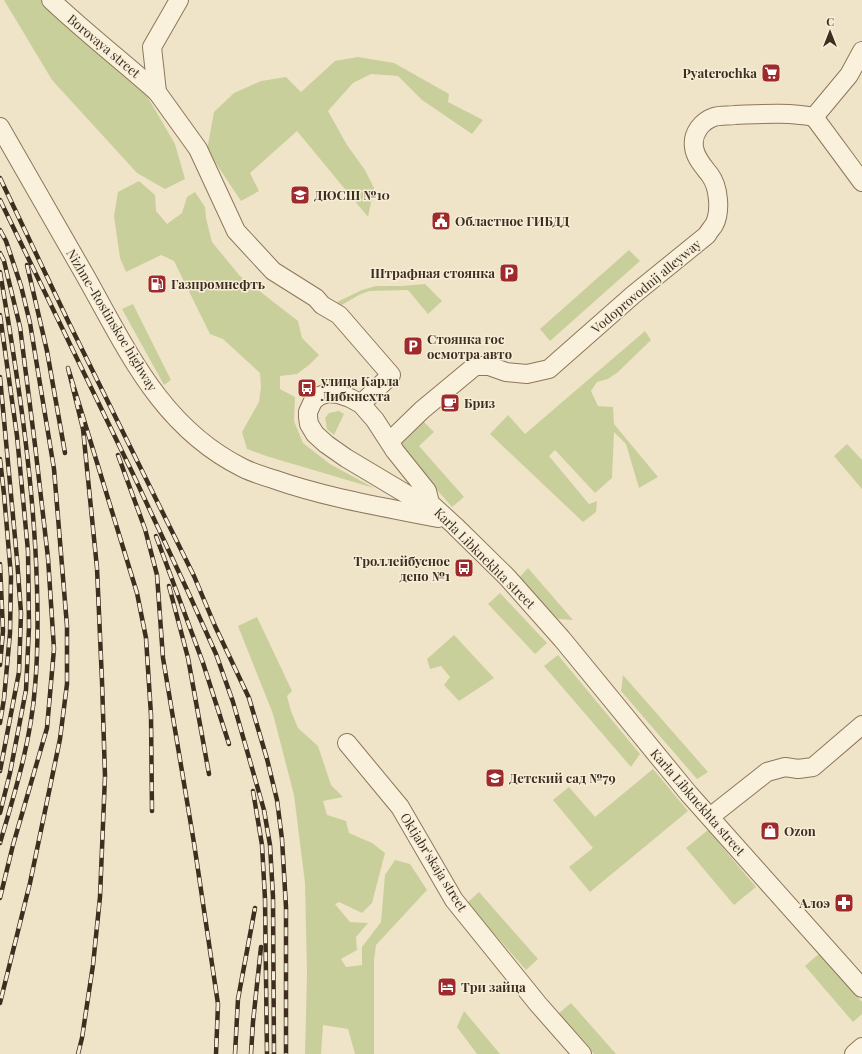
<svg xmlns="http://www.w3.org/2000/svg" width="862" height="1054" font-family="'Playfair Display',serif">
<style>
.green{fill:#c9cf9b}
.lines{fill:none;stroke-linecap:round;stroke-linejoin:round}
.minor-casing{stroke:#8d765c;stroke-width:20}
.minor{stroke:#faf1dc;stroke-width:18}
.rail-casing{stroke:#3d2e20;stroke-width:4.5}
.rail{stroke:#f7eed8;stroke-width:3;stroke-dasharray:9;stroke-linecap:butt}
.labels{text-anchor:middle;stroke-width:3;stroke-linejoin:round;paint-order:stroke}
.street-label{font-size:13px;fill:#3d2e20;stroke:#f7eed8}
.poi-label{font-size:13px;font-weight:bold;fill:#3d2e20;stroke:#f7eed8;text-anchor:start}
</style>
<rect width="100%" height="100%" fill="#f0e4c8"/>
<g class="green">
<path d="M4,0h42l94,84 35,60 10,35 -20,10 -28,-16 -85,-93z"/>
<path d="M358,57l36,6 55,31 -1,8 35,18 -11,14 -50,-34 -24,-24 -27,-2 -18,9 -25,28 19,34 18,25 9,18 -6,29 -71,-86 -47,42 9,18 -18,10 -34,-51 7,-38 20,-19 27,-12 25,-4 15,15 34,-31z"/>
<path d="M139,181l16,14 1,16 11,13 15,-11 5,-16 8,-5 10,15 1,11 6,24 28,34 58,45 4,17 17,17 -10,10 -12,9 -17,2v13l15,8 -1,24 9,22 27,21 44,24 -108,-32 -19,-7 -5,-17 17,-30 2,-15 -1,-14 -37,-34 -13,-5 -36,-73 -13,-6 -35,17 -6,-14 -6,-42 4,-24z"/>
<path d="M629,250l11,11 -90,80 -10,-12z"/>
<path d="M425,284l17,17 -14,13 -20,-24 -39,1 -10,4 -19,11 -3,-4 25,-12 14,-4h25z"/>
<path d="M133,304l38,76 -7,5 -42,-76z"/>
<path d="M645,331l6,9 -33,32 -10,7 -11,3 -6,9 7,15 15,1 1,17 44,53 -19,11 -13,-44 -12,-12 -2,46 -17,15 -40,-43 -6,6 40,48 8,-3 -1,11 -13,10 -93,-88 18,-19 17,19z"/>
<path d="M339,411l5,3 -10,21 -7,-6 -2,-11 4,-5z"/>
<path d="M421,419l13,13 -15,14 45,51 -12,10 -50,-57 -1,-10z"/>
<path d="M847,444l15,16v29l-28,-33z"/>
<path d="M528,568l45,52 -15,-1 -39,-41z"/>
<path d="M500,593l47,50 -12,11 -47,-50z"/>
<path d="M257,617l35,74 -5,5 4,15 7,17 20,18 13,39 12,12 -20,4 4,14 19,6 3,12 23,10 13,10 -13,50 -10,10 -23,-11 -4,2 15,18 18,1 -12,14 1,13 -16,9 5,8 16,-2v-18l19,-25 4,-47 10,-15 15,4 17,26 -51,55 -2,15v94h-19l-7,-25 -25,-4 -2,29h-16l2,-80 -2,-91 -11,-88 -21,-81 -35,-88z"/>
<path d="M454,635l40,43 -35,23 -15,-16 6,-8 -9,-11 -11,3 -3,-10z"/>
<path d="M558,655l82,99 -9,13 -87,-101z"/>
<path d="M623,675l85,97 -11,7 -76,-88z"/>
<path d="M653,769l35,42 -98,81 -21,-25 24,-19 -40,-48 16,-13 26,30z"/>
<path d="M708,830l48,57 -22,18 -48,-57z"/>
<path d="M479,892l59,67 -12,11 -59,-67z"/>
<path d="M820,953l42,49v12l-9,8 -48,-56z"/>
<path d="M571,1003l45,51h-22l-36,-40z"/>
<path d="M464,1011l36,43h-23l-20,-27z"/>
</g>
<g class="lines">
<g class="minor-casing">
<g id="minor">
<path d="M51,0c34,32 71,61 106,92"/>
<path d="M179,0l-27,47 5,45 41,57 38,82 37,40 43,27 6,7 17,10 52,60 -30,29"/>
<path d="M814,117l35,-42 13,-24"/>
<path d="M814,117l48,65"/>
<path d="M0,127c29,50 57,100 86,150 42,75 76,151 157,191 10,5 20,8 30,11 54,19 110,28 165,39"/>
<path d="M390,441l32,-31 53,-44h14l17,6 21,2 22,-5 84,-74 74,-60c2,-4 5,-7 7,-10 7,-13 5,-38 -4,-50 -6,-8 -15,-17 -16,-28 -2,-14 8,-26 20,-30 6,-2 15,-1 21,-2 27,-1 53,-3 79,2"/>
<path d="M430,503l-3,-12 -32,-40 -20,-31 -14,-16 -11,-6 -12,-4 -10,-1 -9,3 -6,5 -5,11v5l1,7 6,10 11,10 20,14 72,43 12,2 25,23 52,51 55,62 127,155 173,194"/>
<path d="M347,743l53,64 54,93 84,104 44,50"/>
<path d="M710,817l57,-45 18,-5 13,2 15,-2 49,-42"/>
<path d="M854,1054l8,-7"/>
</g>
</g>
<use href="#minor" class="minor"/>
<g class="rail-casing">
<g id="rail">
<path d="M0,178l69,145 125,253 21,50 34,72 18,61 10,41 5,39 4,68v147"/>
<path d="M0,200l133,274 56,120 27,60 17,48 31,108 6,35 3,52 1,157"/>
<path d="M0,230l6,11 15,45 9,37 24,146 13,157v58l-7,55 -30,144 -30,120"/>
<path d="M0,253l4,8 16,66 15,118 13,113 6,91 -7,79 -34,117 -13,53"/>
<path d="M27,265l20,86 18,102"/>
<path d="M0,272c18,105 34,210 37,315 1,34 1,67 -2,100 -4,54 -20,105 -35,156"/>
<path d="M0,315l17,121 11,115 1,76 -3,63 -16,83 -10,40"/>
<path d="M0,377l17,182 4,54 -2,59 -19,99"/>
<path d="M118,455l27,74 12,46 6,83 31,185 24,161 -2,50"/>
<path d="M0,459l4,35 7,82 -1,57 -6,66 -4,24"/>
<path d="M156,536l47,127 26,81"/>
<path d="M0,564l3,67 -3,34"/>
<path d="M169,586l19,72 21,116"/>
<path d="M253,791l9,54 3,54 2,155"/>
<path d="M78,1054l4,-16 11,-73 7,-68 5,-121 -3,-95 -5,-113 -14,-139 -15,-61 69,225 9,45 5,77 1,96"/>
<path d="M235,1054l3,-55 17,-91"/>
<path d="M251,1054l2,-32 8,-75"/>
</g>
</g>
<use href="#rail" class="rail"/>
</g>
<defs>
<g id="supermarket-square" transform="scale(1)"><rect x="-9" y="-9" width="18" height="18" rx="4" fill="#9e2a2b" stroke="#f7eed8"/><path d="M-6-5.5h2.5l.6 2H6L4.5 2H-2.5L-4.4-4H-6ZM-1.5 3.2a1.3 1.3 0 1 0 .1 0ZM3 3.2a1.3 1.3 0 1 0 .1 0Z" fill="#fff"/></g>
<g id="school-square" transform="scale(1)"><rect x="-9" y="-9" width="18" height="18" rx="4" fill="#9e2a2b" stroke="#f7eed8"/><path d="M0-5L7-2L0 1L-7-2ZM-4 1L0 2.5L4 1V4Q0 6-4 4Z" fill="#fff"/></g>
<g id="civic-square" transform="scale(1)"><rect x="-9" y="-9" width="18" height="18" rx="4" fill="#9e2a2b" stroke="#f7eed8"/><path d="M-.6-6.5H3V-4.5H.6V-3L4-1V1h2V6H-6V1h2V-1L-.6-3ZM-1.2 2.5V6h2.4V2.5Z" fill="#fff"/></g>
<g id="parking-square" transform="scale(1)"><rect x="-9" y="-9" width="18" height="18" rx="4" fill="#9e2a2b" stroke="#f7eed8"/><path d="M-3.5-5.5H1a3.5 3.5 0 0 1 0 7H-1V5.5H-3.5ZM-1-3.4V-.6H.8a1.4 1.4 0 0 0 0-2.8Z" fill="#fff"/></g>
<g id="fuel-square" transform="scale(1)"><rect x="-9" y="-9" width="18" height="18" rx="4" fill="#9e2a2b" stroke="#f7eed8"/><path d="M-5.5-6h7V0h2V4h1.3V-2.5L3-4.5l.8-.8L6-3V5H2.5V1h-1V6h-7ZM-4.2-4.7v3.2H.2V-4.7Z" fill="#fff"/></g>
<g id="bus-square" transform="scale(1)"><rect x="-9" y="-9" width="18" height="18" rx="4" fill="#9e2a2b" stroke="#f7eed8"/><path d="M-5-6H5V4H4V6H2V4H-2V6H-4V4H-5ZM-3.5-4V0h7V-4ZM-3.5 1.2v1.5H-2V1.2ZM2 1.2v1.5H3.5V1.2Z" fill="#fff"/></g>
<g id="cafe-square" transform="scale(1)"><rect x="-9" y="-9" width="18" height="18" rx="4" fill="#9e2a2b" stroke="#f7eed8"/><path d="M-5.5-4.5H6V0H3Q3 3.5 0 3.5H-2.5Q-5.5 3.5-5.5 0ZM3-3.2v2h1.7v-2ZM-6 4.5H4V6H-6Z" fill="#fff"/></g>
<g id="shop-square" transform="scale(1)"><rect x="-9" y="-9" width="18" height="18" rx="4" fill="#9e2a2b" stroke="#f7eed8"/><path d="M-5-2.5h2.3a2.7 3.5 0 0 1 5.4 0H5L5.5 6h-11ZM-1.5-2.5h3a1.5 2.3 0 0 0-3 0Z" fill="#fff"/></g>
<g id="pharmacy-square" transform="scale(1)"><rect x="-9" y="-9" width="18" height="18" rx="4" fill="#9e2a2b" stroke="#f7eed8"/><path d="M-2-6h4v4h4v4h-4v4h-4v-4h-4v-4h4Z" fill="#fff"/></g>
<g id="hotel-square" transform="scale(1)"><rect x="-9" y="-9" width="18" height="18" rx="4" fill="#9e2a2b" stroke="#f7eed8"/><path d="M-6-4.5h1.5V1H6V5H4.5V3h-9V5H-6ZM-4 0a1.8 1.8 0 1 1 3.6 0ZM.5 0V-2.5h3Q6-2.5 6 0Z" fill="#fff"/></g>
</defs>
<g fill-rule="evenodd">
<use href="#supermarket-square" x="771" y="73"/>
<use href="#school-square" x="300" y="195"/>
<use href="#civic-square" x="441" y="221"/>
<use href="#parking-square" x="509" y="273"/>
<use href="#fuel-square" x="157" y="284"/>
<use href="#parking-square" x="413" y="346"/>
<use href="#bus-square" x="307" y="388"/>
<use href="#cafe-square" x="450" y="403"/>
<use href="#bus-square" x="464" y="568"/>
<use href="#school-square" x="495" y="778"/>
<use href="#shop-square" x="770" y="831"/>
<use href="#pharmacy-square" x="844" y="903"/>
<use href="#hotel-square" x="447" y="987"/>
</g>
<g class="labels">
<g class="street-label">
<text transform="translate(104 46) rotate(40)" y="5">Borovaya street</text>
<text transform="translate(646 286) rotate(-40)" y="5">Vodoprovodnij alleyway</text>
<text transform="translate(112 320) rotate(59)" y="5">Nizhne-Rostinskoe highway</text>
<text transform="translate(485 558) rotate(45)" y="5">Karla Libknekhta street</text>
<text transform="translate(698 802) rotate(49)" y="5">Karla Libknekhta street</text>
<text transform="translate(434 862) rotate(58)" y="5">Oktjabr'skaja street</text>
</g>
<g class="poi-label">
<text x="757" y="78" text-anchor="end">Pyaterochka</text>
<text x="314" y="200">ДЮСШ №10</text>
<text x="455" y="226">Областное ГИБДД</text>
<text x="495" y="278" text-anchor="end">Штрафная стоянка</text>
<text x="171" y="289">Газпромнефть</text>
<text x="427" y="344">Стоянка гос<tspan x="427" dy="15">осмотра авто</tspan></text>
<text x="321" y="386">улица Карла<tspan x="321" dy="15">Либкнехта</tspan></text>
<text x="464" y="408">Бриз</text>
<text x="450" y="566" text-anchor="end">Троллейбусное<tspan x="450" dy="15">депо №1</tspan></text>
<text x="509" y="783">Детский сад №79</text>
<text x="784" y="836">Ozon</text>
<text x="830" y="908" text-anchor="end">Алоэ</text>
<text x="461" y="992">Три зайца</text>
</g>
</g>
<g transform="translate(830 32)" stroke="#f7eed8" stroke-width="3" paint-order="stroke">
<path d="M0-3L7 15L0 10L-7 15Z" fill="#3d2e20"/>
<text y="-6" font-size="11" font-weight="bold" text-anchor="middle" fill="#3d2e20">С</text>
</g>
</svg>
